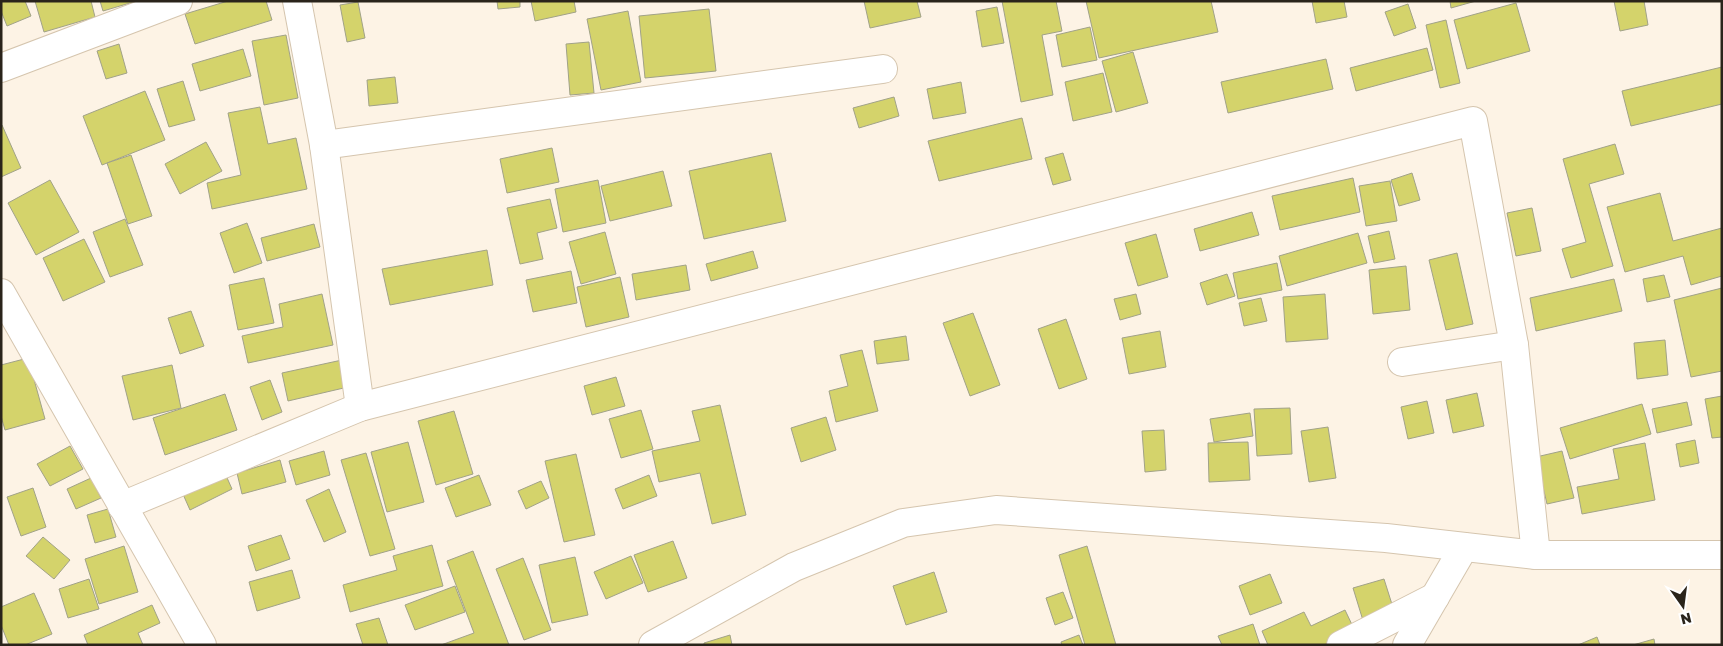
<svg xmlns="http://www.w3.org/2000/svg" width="1723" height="646" font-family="'Golos Text',sans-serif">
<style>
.building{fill:#d4d36b;stroke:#a1a288}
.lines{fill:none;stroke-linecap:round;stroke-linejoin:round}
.minor-casing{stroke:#d5c5ae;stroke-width:30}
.minor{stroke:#fff;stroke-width:28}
</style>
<rect width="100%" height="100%" fill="#fdf3e5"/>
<g class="building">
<path d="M1,1h24l6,15 -24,10 -6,-15z"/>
<path d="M35,1h56l4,16 -51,15z"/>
<path d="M100,1h37l-34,10z"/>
<path d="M228,1h38l6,19 -77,24 -10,-30z"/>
<path d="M497,1h23v6l-22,2z"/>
<path d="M531,1h43l2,11 -41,9z"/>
<path d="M864,1h53l4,16 -51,11z"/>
<path d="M1002,1h54l6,30 -20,4 11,60 -32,7z"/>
<path d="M1086,1h125l7,31 -119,26z"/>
<path d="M1312,1h32l3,16 -31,6z"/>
<path d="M1450,1h26l-25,7z"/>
<path d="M1614,1h30l4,24 -28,6z"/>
<path d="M358,2l7,36 -18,4 -7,-37z"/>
<path d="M1516,3l14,48 -63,18 -13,-49z"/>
<path d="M1408,4l8,24 -22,8 -9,-24z"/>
<path d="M997,7l7,36 -22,4 -6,-36z"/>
<path d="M709,9l7,62 -71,7 -6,-62z"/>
<path d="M628,11l13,71 -40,8 -14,-71z"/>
<path d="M1446,20l14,63 -20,5 -14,-63z"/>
<path d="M1090,27l7,33 -35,7 -6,-32z"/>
<path d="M286,35l12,63 -34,7 -12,-64z"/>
<path d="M589,42l5,51 -24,2 -4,-51z"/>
<path d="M119,44l8,29 -21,6 -9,-28z"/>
<path d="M1427,48l6,22 -77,21 -6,-23z"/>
<path d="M243,49l8,27 -51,15 -8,-27z"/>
<path d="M1133,52l15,51 -32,9 -14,-51z"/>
<path d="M1326,59l7,30 -105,24 -7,-31z"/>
<path d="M1722,67v37l-91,22 -9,-35z"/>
<path d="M1103,73l9,39 -39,9 -8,-39z"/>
<path d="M395,77l3,26 -29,3 -2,-26z"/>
<path d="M183,81l12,39 -26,7 -12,-38z"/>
<path d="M961,82l5,31 -33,6 -6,-30z"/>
<path d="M145,91l20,49 -63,25 -19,-49z"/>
<path d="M894,97l5,19 -40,12 -6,-20z"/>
<path d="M260,107l8,37 28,-6 11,51 -95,20 -5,-26 34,-8 -13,-62z"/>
<path d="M1022,118l10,41 -93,22 -11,-40z"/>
<path d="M1,125h1l19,43 -20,9z"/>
<path d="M206,142l16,29 -42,23 -15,-30z"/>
<path d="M1615,144l9,30 -35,10 24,82 -42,12 -9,-29 24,-7 -23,-83z"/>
<path d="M552,148l7,34 -52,11 -7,-34z"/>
<path d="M771,153l15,68 -82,18 -15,-68z"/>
<path d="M1063,153l8,27 -18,5 -8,-27z"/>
<path d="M131,155l21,61 -24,8 -21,-61z"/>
<path d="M663,171l9,35 -62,15 -9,-35z"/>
<path d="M1412,173l8,27 -21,6 -8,-26z"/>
<path d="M1353,178l7,34 -80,18 -8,-34z"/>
<path d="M50,180l29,52 -43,23 -28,-52z"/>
<path d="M598,180l8,43 -43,9 -8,-43z"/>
<path d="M1390,181l7,40 -31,5 -7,-40z"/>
<path d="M1660,193l13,48 49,-13v48l-31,9 -8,-29 -58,16 -18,-65z"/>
<path d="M550,199l7,29 -20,5 6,26 -23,5 -13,-56z"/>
<path d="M1532,208l9,43 -25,5 -9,-43z"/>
<path d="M1252,212l7,23 -59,16 -6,-22z"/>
<path d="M125,219l18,46 -33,12 -17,-45z"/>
<path d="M247,223l15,40 -28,10 -14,-40z"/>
<path d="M314,224l6,23 -53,14 -6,-23z"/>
<path d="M1389,231l6,28 -21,4 -6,-27z"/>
<path d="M605,232l11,42 -35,10 -12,-42z"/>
<path d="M1358,233l9,30 -80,23 -8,-30z"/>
<path d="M1156,234l12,43 -30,9 -13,-43z"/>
<path d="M84,239l21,43 -42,19 -20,-43z"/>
<path d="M487,250l6,35 -103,20 -8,-36z"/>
<path d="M753,251l5,17 -47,13 -5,-17z"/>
<path d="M1457,253l16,71 -27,6 -17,-70z"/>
<path d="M1277,263l5,27 -44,9 -5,-26z"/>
<path d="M686,265l4,25 -54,10 -4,-26z"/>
<path d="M1406,266l4,44 -37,4 -4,-44z"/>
<path d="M571,271l6,32 -44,9 -7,-32z"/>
<path d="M1227,274l8,22 -28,9 -7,-22z"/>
<path d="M1664,275l6,22 -23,5 -4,-23z"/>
<path d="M620,277l9,40 -43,10 -9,-40z"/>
<path d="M264,278l10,45 -36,7 -9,-45z"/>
<path d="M1614,279l8,32 -86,20 -6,-33z"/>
<path d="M1722,288v83l-31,6 -17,-77z"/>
<path d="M322,294l11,51 -85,18 -6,-27 41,-9 -4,-23z"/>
<path d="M1136,294l5,20 -21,6 -6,-21z"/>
<path d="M1325,294l3,45 -42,3 -3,-45z"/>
<path d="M1261,298l6,23 -23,5 -5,-23z"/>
<path d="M191,311l13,35 -24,8 -12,-36z"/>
<path d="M973,313l27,72 -30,11 -27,-73z"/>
<path d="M1066,319l21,60 -28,10 -21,-60z"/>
<path d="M1160,331l6,36 -37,7 -7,-36z"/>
<path d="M906,336l3,24 -32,4 -3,-23z"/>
<path d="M1665,340l3,35 -31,4 -3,-36z"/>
<path d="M862,350l16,61 -42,11 -7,-31 19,-5 -8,-31z"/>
<path d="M28,358l17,61 -40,11 -4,-14v-51z"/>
<path d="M342,360l6,27 -60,14 -6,-28z"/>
<path d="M172,365l9,43 -48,12 -11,-44z"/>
<path d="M616,377l9,29 -33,9 -8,-29z"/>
<path d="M270,380l12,32 -20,8 -12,-33z"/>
<path d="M1477,393l7,33 -31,7 -7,-33z"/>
<path d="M225,394l12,36 -72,25 -12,-37z"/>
<path d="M1722,396v41l-10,1 -7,-39z"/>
<path d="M1427,401l7,32 -26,6 -7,-32z"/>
<path d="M1687,402l5,23 -35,8 -5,-24z"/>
<path d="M1642,404l9,30 -81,25 -10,-31z"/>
<path d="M720,405l26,110 -34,9 -12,-51 -41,9 -7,-31 48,-10 -8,-30z"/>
<path d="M1290,408l2,46 -35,2 -3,-47z"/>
<path d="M641,410l12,39 -32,9 -12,-39z"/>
<path d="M454,411l19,63 -37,11 -18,-64z"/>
<path d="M1250,413l3,23 -39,6 -4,-23z"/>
<path d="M826,417l10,33 -35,12 -10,-34z"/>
<path d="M1328,427l8,51 -27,4 -8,-51z"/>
<path d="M1164,430l2,40 -21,2 -3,-41z"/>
<path d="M1695,440l4,23 -19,4 -4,-23z"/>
<path d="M408,442l16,60 -37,10 -16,-60z"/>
<path d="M1248,442l2,38 -41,2 -1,-39z"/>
<path d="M1645,443l10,57 -73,14 -5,-27 42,-8 -6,-30z"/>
<path d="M70,446l13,23 -33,17 -13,-22z"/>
<path d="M324,451l6,24 -34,10 -7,-24z"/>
<path d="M1562,451l12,47 -27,6 -11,-47z"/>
<path d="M366,453l29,96 -25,7 -29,-96z"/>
<path d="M576,454l19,81 -31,7 -19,-81z"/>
<path d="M280,460l6,22 -44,12 -5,-21z"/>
<path d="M224,471l8,18 -42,21 -8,-18z"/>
<path d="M479,475l12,30 -35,12 -11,-29z"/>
<path d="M649,475l8,21 -34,13 -8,-20z"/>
<path d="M91,478l10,20 -25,11 -9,-20z"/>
<path d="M541,481l8,17 -23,11 -8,-18z"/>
<path d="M33,488l13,39 -25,9 -14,-39z"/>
<path d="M329,489l17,43 -22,10 -18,-42z"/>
<path d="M108,509l8,28 -21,6 -8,-28z"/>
<path d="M281,535l9,24 -34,12 -8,-25z"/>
<path d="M43,537l27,23 -16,19 -28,-23z"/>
<path d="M673,541l14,37 -39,14 -14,-37z"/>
<path d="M432,545l11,41 -93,26 -7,-27 54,-15 -4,-14z"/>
<path d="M124,546l14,46 -39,12 -14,-45z"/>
<path d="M1087,546l29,99h-31l-26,-90z"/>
<path d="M473,551l36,94h-68l33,-12 -27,-72z"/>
<path d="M631,556l12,27 -37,16 -12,-27z"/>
<path d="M575,557l13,58 -36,8 -13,-58z"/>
<path d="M523,558l28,72 -27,10 -28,-71z"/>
<path d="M292,570l8,28 -43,13 -8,-29z"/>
<path d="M934,572l13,40 -41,13 -13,-39z"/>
<path d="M1270,574l12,29 -32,12 -11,-29z"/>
<path d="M89,579l10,30 -31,9 -9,-29z"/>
<path d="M1384,579l12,38 -31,10 -12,-39z"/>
<path d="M455,586l10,26 -50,18 -10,-25z"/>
<path d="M1063,592l10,26 -18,7 -9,-27z"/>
<path d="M34,593l18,41 -27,11h-16l-8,-20v-18z"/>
<path d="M152,605l8,18 -22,10 5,12h-55l-4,-10z"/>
<path d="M1345,610l10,21 -31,14h-56l-6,-14 42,-19 7,14z"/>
<path d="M379,618l9,27h-25l-7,-21z"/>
<path d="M1253,624l7,21h-38l-4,-9z"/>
<path d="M730,635l2,10h-28v-2z"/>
<path d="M1079,635l4,10h-21l-1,-3z"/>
<path d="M1597,637l3,8h-22z"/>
<path d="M1654,639l1,6h-22z"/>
</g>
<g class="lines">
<g class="minor-casing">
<g id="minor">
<path d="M297,1l27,144 36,262"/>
<path d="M1,68l177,-67"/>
<path d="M324,145l559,-76"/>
<path d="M1,293l201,352"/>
<path d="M1402,362l112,-17"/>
<path d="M122,506l238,-99 1113,-286 41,224 22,210"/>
<path d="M653,645l141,-78 109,-44 93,-13 390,28 150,17h186"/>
<path d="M1341,645l94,-48"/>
<path d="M1407,645l57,-98"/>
</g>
</g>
<use href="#minor" class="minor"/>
</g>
<rect width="1723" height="646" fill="none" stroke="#2a241b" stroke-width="5"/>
<g transform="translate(1683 606) rotate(166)" stroke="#ffffff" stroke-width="4" paint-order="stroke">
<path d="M0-4L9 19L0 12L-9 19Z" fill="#2a241b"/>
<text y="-8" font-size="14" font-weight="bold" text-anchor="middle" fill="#2a241b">N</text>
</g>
</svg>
